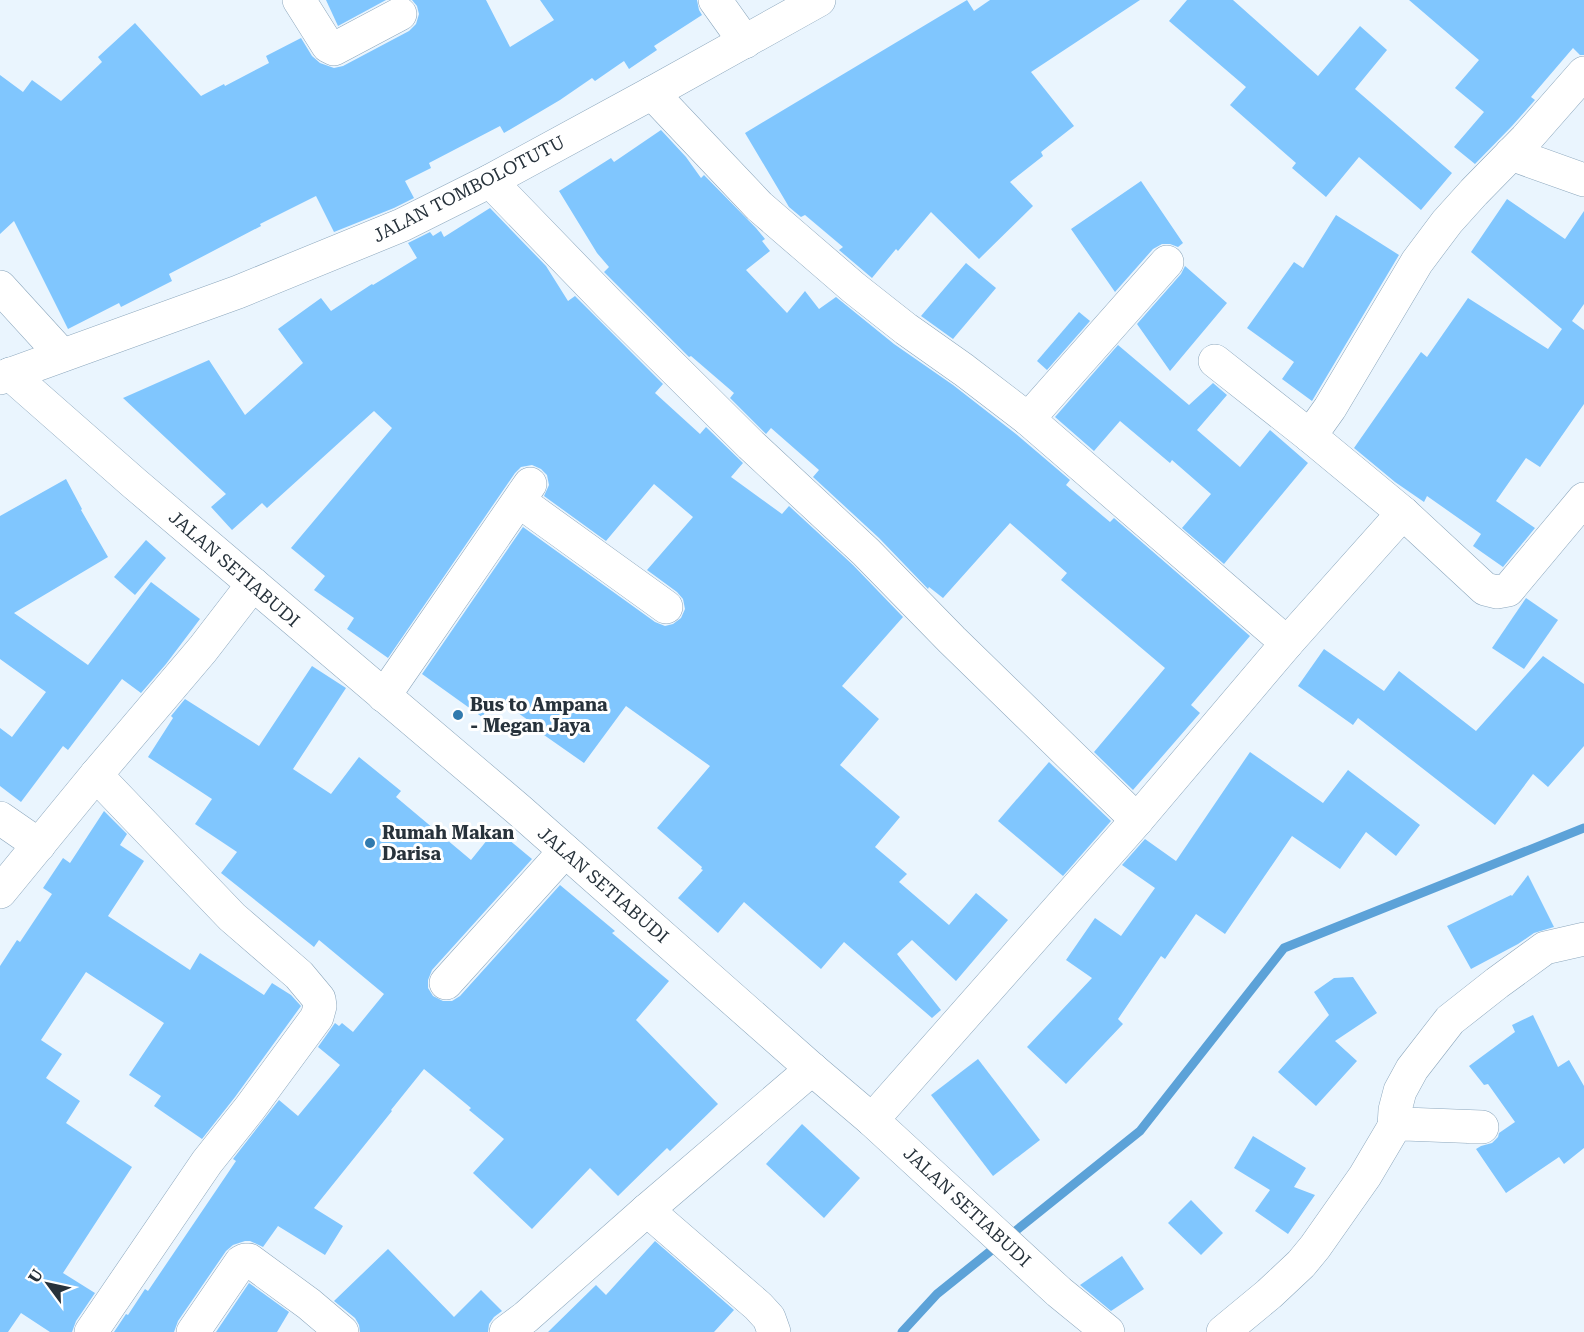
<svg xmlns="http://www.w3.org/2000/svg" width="1584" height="1332" font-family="'Roboto Serif',serif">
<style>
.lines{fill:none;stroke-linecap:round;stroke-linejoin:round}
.stream{stroke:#5ca2d8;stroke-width:9}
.building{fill:#80c6fe}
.minor-casing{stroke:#8ca7bd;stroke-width:34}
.minor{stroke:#fff;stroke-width:33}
.poi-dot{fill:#317aae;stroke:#fff;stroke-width:2}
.labels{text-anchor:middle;stroke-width:6;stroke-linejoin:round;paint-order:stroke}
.street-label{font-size:18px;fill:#27323b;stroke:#fff}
.poi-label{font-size:18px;font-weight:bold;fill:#27323b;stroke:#fff;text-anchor:start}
</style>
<rect width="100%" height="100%" fill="#eaf5fe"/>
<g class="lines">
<path class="stream" d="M902,1332l35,-38 203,-163 144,-183 300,-120"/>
</g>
<g class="building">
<path d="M326,0h60l-48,26z"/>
<path d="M412,0h74l24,47 44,-27 -14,-20h157l2,10 3,5 -48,31 3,4 -28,19 -5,-8 -29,20 -3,-3 -32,22 -56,33 -4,-7 -71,37 2,5 -26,13 9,17 -20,10 -60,24 -18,-36 -56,28 1,2 -92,48 3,7 -51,26 -2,-4 -51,26 -54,-108 -14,13v-159l23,17 9,-12 29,21 41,-39 -4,-5 37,-34 66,73 23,-12 1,2 44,-23 -3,-7 35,-18 11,18 8,7 14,5 9,-2 66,-35 7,-7 3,-10 -2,-8z"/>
<path d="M967,0l7,11 16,-11h150l-109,72 43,54 -33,26 2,4 -33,26 23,24 -54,53 -48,-47 -33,39 -2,-2 -24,29 -33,-28 4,-3 -38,-32 -4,2 -12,-10 -44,-74z"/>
<path d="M1187,0h46l85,76 42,-50 27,24 -32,39 97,84 -31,37 -62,-53 -33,40 -34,-29 4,-5 -66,-58 16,-18 -77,-66z"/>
<path d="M1409,0h175v55h-4l-7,-7 -42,49 4,3 -23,26 -37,38 -21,-17 30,-35 -29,-24 24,-28z"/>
<path d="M661,130l25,27 15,21 3,-3 52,53 9,11 -3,2 8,10 -24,19 41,43 18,-22 14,18 17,-12 58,47 59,41 63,49 54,46 -4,5 44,37 4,-4 136,118 -59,69 9,8 -67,77 -39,-38 71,-84 -104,-88 6,-7 -57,-50 -67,75 -14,-11 -1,2 -49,-51 -66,-61 6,-7 -48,-42 -5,6 -36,-36 4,-5 -43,-37 -2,1 -85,-85 5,-5 -12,-14 -38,-62 52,-33 3,4z"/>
<path d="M1141,181l42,62 -5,4 -8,-3h-8l-9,5 -38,43 -44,-63z"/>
<path d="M1507,199l58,40 19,-28v93l-12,17 12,9v74l-44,63 -14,-9 -30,43 39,27 -32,39 -30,-21 8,-12 -54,-38 -3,6 -29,-20 -41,-34 67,-96 6,5 41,-59 80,51 14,-20 -91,-77z"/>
<path d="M490,208l56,58 22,35 7,-5 88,88 -8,9 45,41 6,-7 37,36 -12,14 51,37 7,-8 64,59 50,52 -61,69 37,33 -39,46 60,52 -25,30 32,27 -8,8 50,43 27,-32 32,27 -52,61 -44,-41 -15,14 44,56 -9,8 -88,-76 -23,27 -77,-67 -26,31 -40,-35 25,-28 -2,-1 1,-2 -45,-39 53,-62 -84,-60 -42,57 -40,-28 2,-2 -50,-36 -14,20 -60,-43 101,-147 132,95 10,4 8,-2 8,-6 4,-9 -2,-10 -6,-7 -30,-22 46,-53 -39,-33 -48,57 -62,-45 5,-11 -2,-10 -6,-6 -9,-4 -11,2 -6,6 -127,185 -41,-29 7,-11 -40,-28 11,-14 -34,-28 101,-120 -18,-17 -107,97 -5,-5 -30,27 -21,-23 15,-13 -103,-96 86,-38 36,55 58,-52 -25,-34 43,-31 10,13 41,-27 1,1 44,-27 -9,-15 22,-11 3,4 8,-5 3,6z"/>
<path d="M1336,215l63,40 -87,146 -30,-22 12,-17 -47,-34 47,-66 9,6z"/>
<path d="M966,263l30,25 -43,51 -32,-23z"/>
<path d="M1185,266l42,37 -57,68 -33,-47 44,-50z"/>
<path d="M1079,312l11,9 -43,49 -10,-9z"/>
<path d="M1118,345l71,60 24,-22 14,12 -30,35 43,37 30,-37 38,33 -84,101 -42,-36 29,-34 -39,-34 -2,3 -50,-42 -26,30 -39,-34z"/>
<path d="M66,479l16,30 -1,1 27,47 -94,56 74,52 63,-83 49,37 -34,45 -25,29 -19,-14 -54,71 -5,-4 -42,56 -21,-16v-58l12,9 34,-45 -46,-33v-143z"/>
<path d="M146,540l20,18 -31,37 -21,-18z"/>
<path d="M1526,598l32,22 -34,49 -32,-21z"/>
<path d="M1324,649l60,42 15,-20 77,60 67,-75 41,28v62l-36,41 -15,-13 -38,51 -137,-107 -5,7 -55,-39z"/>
<path d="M312,666l34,22 -53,81 38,25 28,-37 42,34 -5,6 75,63 25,-31 36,30 -100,111 -4,10v8l5,8 10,5h9l8,-5 100,-111 55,46 -3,2 57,48 -33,39 82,84 -48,47 -3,-3 -49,48 -28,-28 -58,61 -59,-56 31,-34 -35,-29 2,-2 -47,-39 -33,41 1,1 -78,97 29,18 -18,29 -47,-29 -15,21 -13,-6h-5l-12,4 -7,6 -48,70 -4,11h-60l12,-18 2,1 17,-26 3,2 88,-130 -3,-2 46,-59 19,16 42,-51 -22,-18 17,-24 4,3 3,-3 11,9 31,-38 -65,-54 -5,7 -93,-74 16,-21 -42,-28 17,-25 -64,-42 25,-39 -2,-2 14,-17 74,47z"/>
<path d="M1250,752l73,51 25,-33 72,55 -24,31 -30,-24 -26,37 -48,-33 -67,98 -29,-20 -31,45 -4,-3 -43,63 5,5 -57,60 -39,-37 65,-69 -26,-18 29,-42 26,18 34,-48 -33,-23 23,-26 31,22z"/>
<path d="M1049,762l62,59 -48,55 -65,-55z"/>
<path d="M104,811l23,23 -7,11 24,16 -36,55 82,54 10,-17 64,42 8,-12 19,12 10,11 -66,91 -33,42 -48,-33 7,-10 -32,-21 35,-52 -78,-51 -45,68 21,14 -16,24 34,23 -14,22 66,44 -69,106 32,20 -19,28 -4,11h-22l-29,-19 -13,19h-8v-366l17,-26 3,2 32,-48 -9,-6 20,-30 7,5z"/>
<path d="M1528,875l26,52 -20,6 -16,11 -47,25 -24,-43 64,-31 1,1z"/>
<path d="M1353,977l24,36 -42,28 22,20 -41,45 -38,-34 51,-57 -15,-23 20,-14z"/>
<path d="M1533,1015l25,52 11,-7 15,26v62l-20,16 -5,-7 -53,36 -30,-44 5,-3 11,-3 6,-6 1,-4 16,-11 -27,-38 -4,1 -15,-19 46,-34 -3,-7z"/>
<path d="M978,1059l62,81 -47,36 -62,-81z"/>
<path d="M802,1124l58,54 -36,40 -58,-54z"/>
<path d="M1253,1136l53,32 -12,19 21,8 -27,39 -33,-23 15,-21 -36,-22z"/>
<path d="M1191,1200l32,33 -22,22 -33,-32z"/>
<path d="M655,1241l79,69 -20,22h-166l48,-47 10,10z"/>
<path d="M388,1249l66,68 27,-27 21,21 -8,6 -5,7 -1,8h-128l-1,-7 -4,-7 -21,-17z"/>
<path d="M1122,1256l22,33 -33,22 -31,-26z"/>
<path d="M249,1283l40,29 -12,20h-61z"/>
</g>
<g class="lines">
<g class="minor-casing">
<g id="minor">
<path d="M299,0l29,46 6,3 66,-35"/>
<path d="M715,0l30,42"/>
<path d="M652,93l107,113 44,38 51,44 52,41 58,41 64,49 259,224"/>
<path d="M1511,154l73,26"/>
<path d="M490,181l120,124 141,140 115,107 86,88 185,180"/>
<path d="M0,287l62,68"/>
<path d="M1215,361l95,75"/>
<path d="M10,374l124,109 385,327 293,259 60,51 187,172 49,40"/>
<path d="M0,378l238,-86 164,-67 88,-44 162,-88 167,-93"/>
<path d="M1028,419l139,-157"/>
<path d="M519,501l147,106"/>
<path d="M1403,513l82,76 12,3 11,-2 76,-91"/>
<path d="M384,696l146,-212"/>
<path d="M0,818l39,27"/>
<path d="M0,892l96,-117 107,-126 50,-65"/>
<path d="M446,983l119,-132"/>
<path d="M872,1120l265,-300 150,-177 116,-130 -93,-77 20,-28 87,-146 30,-40 27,-30 52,-53 58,-66"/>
<path d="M1394,1127l1,-17 5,-19 12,-22 38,-49 47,-37 48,-35 39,-9"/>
<path d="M647,1210l111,96 11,12 5,14"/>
<path d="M91,1332l116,-170 43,-54 67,-91 3,-11 -1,-7 -20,-24 -67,-58 -136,-142"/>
<path d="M193,1332l48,-70 4,-2h4l60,44 33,28"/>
<path d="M506,1332l20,-15 121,-107 165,-141"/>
<path d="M1223,1332l46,-38 32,-30 14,-17 50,-71 29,-49 10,-3 78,3h-12"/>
</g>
</g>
<use href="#minor" class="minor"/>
</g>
<g class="poi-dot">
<circle cx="458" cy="715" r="6"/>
<circle cx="370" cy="843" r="6"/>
</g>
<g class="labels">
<g class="street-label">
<text transform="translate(469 189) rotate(-27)" y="6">JALAN TOMBOLOTUTU</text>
<text transform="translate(234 569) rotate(41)" y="6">JALAN SETIABUDI</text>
<text transform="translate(603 885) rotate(41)" y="6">JALAN SETIABUDI</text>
<text transform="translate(967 1207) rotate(43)" y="6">JALAN SETIABUDI</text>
</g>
<g class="poi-label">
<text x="470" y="711">Bus to Ampana<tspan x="470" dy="21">- Megan Jaya</tspan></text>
<text x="382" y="839">Rumah Makan<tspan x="382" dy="21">Darisa</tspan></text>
</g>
</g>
<g transform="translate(48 1284) rotate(303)" stroke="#ffffff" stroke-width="4.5" paint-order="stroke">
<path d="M0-4.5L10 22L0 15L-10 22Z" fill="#27323b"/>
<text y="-9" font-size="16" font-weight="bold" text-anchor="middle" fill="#27323b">U</text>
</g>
</svg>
